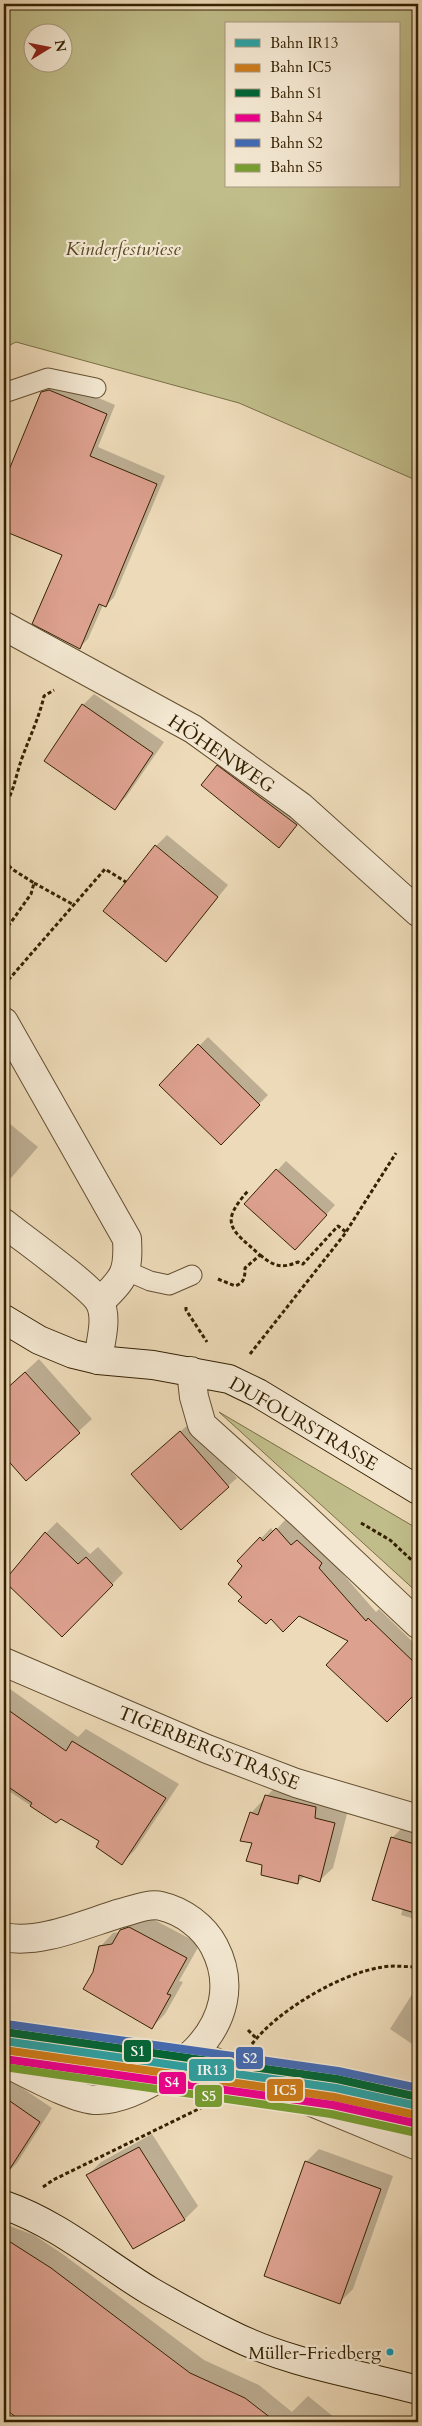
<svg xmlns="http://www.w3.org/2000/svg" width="422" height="2426" font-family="Cardo,serif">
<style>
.green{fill:#c0bd8a;stroke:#7a6f46;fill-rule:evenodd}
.shadow{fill:#0003}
.building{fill:#dda18f;stroke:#352102}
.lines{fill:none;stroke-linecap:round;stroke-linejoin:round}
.lane-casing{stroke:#634f30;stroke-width:21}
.street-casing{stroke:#634f30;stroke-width:30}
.secondary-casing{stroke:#352102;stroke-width:30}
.path{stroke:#352102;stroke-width:3;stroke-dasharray:4 2.5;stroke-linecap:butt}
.lane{stroke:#f3e7d1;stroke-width:19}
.street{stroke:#f3e7d1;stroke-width:28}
.secondary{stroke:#f3e7d1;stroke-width:28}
.rail-1-casing{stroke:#f3e7d1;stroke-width:11}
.rail-2-casing{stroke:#f3e7d1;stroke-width:11}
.rail-3-casing{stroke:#f3e7d1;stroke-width:11}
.rail-4-casing{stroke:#f3e7d1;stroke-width:11}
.rail-5-casing{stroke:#f3e7d1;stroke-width:11}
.rail-6-casing{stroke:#f3e7d1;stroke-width:11}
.rail-1{stroke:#2da0a1;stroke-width:8}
.rail-2{stroke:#cc7b1a;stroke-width:8}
.rail-3{stroke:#006536;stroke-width:8}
.rail-4{stroke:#ec008c;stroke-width:8}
.rail-5{stroke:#426ab3;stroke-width:8}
.rail-6{stroke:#779d30;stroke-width:8}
.bus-dot{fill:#059bba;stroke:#f3e7d1;stroke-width:2}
.labels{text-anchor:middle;stroke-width:4.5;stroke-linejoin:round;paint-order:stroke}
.bus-label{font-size:18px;fill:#352102;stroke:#f3e7d1;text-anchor:end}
.park-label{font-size:19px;font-style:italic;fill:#584824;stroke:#f3e7d1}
.street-label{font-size:19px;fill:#352102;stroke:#f3e7d1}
.line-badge{stroke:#f3e7d1;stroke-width:2}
.badge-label{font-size:14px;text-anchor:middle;font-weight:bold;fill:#fff}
</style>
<rect width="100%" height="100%" fill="#eddab8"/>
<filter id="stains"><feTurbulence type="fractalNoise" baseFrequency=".004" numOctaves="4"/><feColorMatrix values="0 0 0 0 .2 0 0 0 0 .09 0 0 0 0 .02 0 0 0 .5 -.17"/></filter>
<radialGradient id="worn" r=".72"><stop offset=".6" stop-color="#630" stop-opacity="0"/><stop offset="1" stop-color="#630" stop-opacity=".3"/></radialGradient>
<g class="green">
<path d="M4,4h414v477l-179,-78 -223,-61 -12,6zM226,24h172v162h-172zM32,32h30v30h-30z"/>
<path d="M219,1412l199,117v64z"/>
</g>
<g class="shadow">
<path d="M62,382l53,23 -17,42 67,29 -51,121 -8,9 -3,-1 -15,34 -8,8 -17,-93 -59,-25v-44l38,-92 9,-9z"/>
<path d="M94,694l70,48 -38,55 -11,11 -32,-103z"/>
<path d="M226,757l79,59 -26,30 -61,-80z"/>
<path d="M167,835l61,50 -62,75 -10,-114z"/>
<path d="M208,1037l60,58 -47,48 -60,-58z"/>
<path d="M4,1119l34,28 -27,31 -7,-6z"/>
<path d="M286,1161l49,44 -32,35 -57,-36z"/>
<path d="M39,1359l53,60 -66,60 -22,-25v-63z"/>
<path d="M189,1424l48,54 -9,8 -86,-21z"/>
<path d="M286,1519l16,17 6,-5 20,26 48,55 3,-3 39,38v42l-31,31 -37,-80 -51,-26 -28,4 -27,-21v-31l-5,-5 32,-33 3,4z"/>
<path d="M57,1522l33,32 8,-7 25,26 -61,63 -16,-103z"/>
<path d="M10,1689l68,48 8,-8 93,55 -44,66 -13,13 -22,-23 -39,-23 -5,5 -52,-34v-94z"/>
<path d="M280,1782l68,28 -15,58 -14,13 -14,-5 -7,6 -34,-18 -10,-22 -3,-29z"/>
<path d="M404,1826l14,5v89l-17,-5 2,-7 -30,-9 20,-62z"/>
<path d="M143,1914l57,30 -21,37 4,1 -18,32 -13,13 -58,-54 6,-26 13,-14 7,-1 14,-15z"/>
<path d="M418,1985v63l-28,-19z"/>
<path d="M4,2076l48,32 -35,55 -13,13z"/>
<path d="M152,2134l46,72 -13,13 -51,28 -46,-72 13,-13z"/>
<path d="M319,2149l74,27 -40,113 -14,14 -33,-141z"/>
<path d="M4,2224l30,11 30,20 140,105 55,25 33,27 16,-16 32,26h-317l-19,-15z"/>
</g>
<g class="building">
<path d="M49,390l58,24 -17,42 67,28 -51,123 -7,-3 -19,45 -48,-25 30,-69 -58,-24v-49l37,-90z"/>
<path d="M82,704l71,49 -38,57 -71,-49z"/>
<path d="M217,765l80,60 -18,23 -78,-63z"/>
<path d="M155,845l63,52 -52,65 -63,-51z"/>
<path d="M198,1044l62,61 -39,40 -62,-60z"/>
<path d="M276,1169l51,46 -32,35 -51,-46z"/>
<path d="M25,1372l55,61 -54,48 -22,-25v-65z"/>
<path d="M180,1431l49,56 -48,43 -50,-56z"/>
<path d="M276,1528l15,17 6,-5 25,23 -3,5 47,53 2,-3 50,48v25l-31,31 -61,-57 22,-24 -49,-25 -16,16 -12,-13 -5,5 -28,-23 4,-4 -14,-13 14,-18 -5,-5 23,-24 3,4z"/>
<path d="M45,1532l33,32 8,-7 27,28 -51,52 -58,-56z"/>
<path d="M4,1707l62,44 6,-10 94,57 -44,67 -26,-18 3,-6 -38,-22 -5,4 -26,-17 2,-3 -28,-19z"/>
<path d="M265,1795l51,12 -1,11 20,5 -15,59 -21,-7 -1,9 -37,-9 1,-10 -16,-4 6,-18 -12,-2 10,-29 8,3z"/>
<path d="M391,1837l27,8v69l-46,-14z"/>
<path d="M129,1927l58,31 -20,36 4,1 -19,34 -69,-40 10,-17 6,-26 13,-2 8,-14z"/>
<path d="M4,2097l36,25 -36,56z"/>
<path d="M139,2147l46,73 -52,29 -47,-74z"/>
<path d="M305,2161l76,28 -41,115 -76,-28z"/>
<path d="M4,2238l47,30 139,105 55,25 31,24h-254l-18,-14z"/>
</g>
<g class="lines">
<g class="lane-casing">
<g id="lane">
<path d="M4,393l44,-15 48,10"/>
<path d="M125,1270l25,11 19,4 23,-10"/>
</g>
</g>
<g class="street-casing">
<g id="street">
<path d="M4,626l189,103 107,77 118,106"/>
<path d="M4,1022l123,217c2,34 -3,39 -27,63"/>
<path d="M4,1223c17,14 89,65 96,80 8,16 0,40 -2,57"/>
<path d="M191,1371l3,26 8,28 97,87 119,112"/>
<path d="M4,1662l203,87 89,34 122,36"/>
<path d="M4,1937c35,8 83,-14 117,-24 12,-3 28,-10 40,-7 22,5 43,21 53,40 20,38 10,76 -20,106 -7,8 -19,14 -27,20 -21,15 -44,27 -69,28 -22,1 -73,-28 -94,-38"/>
<path d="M193,2053l225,93"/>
</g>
</g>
<g class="secondary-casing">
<g id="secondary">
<path d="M4,1319l35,21 34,14 25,6 55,5 76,14 29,14 160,97"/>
<path d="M4,2205c55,19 98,57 146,86 26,15 53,30 80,43 59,30 125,39 188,56"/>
</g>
</g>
<g class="path">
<path d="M4,808c11,-20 11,-30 18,-50 8,-22 17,-40 22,-62l10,-6"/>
<path d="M4,861l8,8 22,14 -3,11 -22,31h-5"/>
<path d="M34,883l40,22"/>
<path d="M4,985l101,-116 21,13"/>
<path d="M260,1255c14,11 21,14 38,7l5,2 35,-38 8,6"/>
<path d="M218,1279l17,7c9,-3 10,-8 10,-18l15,-13c-28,-25 -42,-31 -12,-64"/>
<path d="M186,1307v3l21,32"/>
<path d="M250,1354l94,-119 52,-82"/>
<path d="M361,1523l29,17 28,26"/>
<path d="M248,2030l8,8"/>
<path d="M252,2044c26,-34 89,-71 131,-77 12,-2 24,0 35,0"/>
<path d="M43,2187l10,-7 166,-81"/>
</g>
<use href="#lane" class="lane"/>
<use href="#street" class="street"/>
<use href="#secondary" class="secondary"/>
<g class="rail-1-casing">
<path id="rail-1" d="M4,2041l332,47 82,18"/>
</g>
<g class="rail-2-casing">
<path id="rail-2" d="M4,2050l330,47 82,18"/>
</g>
<g class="rail-3-casing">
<path id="rail-3" d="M5,2032l332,47 81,18"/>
</g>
<g class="rail-4-casing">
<path id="rail-4" d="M4,2059l329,46 81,18"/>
</g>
<g class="rail-5-casing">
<path id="rail-5" d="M6,2024l332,47 80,17"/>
</g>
<g class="rail-6-casing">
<path id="rail-6" d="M4,2067l327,47 81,18"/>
</g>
<use href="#rail-1" class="rail-1"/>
<use href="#rail-2" class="rail-2"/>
<use href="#rail-3" class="rail-3"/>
<use href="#rail-4" class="rail-4"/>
<use href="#rail-5" class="rail-5"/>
<use href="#rail-6" class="rail-6"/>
</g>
<circle class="bus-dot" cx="390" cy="2352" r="4.5"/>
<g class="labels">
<g class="bus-label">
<text x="381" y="2359">Müller-Friedberg</text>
</g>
<g class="park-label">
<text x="123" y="255">Kinderfestwiese</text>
</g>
<g class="street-label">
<text transform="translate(222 753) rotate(34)" y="7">HÖHENWEG</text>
<text transform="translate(304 1423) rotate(30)" y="7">DUFOURSTRASSE</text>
<text transform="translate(209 1747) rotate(22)" y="7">TIGERBERGSTRASSE</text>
</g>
</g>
<g class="line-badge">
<rect x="123" y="2039" width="29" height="24" rx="5" fill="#006536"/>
<rect x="235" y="2046" width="29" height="24" rx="5" fill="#426ab3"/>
<rect x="188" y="2058" width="47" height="24" rx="5" fill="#2da0a1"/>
<rect x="158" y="2071" width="29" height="24" rx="5" fill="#ec008c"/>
<rect x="266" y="2078" width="38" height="24" rx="5" fill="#cc7b1a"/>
<rect x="194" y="2084" width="29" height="24" rx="5" fill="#779d30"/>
</g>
<g class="badge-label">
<text x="138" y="2056">S1</text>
<text x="250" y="2063">S2</text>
<text x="212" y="2075">IR13</text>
<text x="172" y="2087">S4</text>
<text x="285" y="2095">IC5</text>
<text x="209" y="2101">S5</text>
</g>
<rect width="422" height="2426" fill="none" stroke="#eddab8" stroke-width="20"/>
<rect x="5" y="5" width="412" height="2416" fill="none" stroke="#352102" stroke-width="2.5"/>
<rect x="10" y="10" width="402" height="2406" fill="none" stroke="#352102"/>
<rect x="225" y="22" width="175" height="165" fill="#f3e7d1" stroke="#a7987e"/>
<rect x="235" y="39" width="25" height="8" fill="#2da0a1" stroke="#a7987e"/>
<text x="270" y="48" font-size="15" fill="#352102">Bahn IR13</text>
<rect x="235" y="64" width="25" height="8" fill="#cc7b1a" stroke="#a7987e"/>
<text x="270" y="72" font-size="15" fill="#352102">Bahn IC5</text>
<rect x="235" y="89" width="25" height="8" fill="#006536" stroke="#a7987e"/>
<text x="270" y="98" font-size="15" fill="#352102">Bahn S1</text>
<rect x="235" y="114" width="25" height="8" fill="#ec008c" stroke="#a7987e"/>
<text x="270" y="122" font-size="15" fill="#352102">Bahn S4</text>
<rect x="235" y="139" width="25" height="8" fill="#426ab3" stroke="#a7987e"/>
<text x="270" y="148" font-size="15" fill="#352102">Bahn S2</text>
<rect x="235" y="164" width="25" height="8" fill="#779d30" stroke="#a7987e"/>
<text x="270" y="172" font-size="15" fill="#352102">Bahn S5</text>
<g transform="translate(48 48) rotate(80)"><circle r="24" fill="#f3e7d1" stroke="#a7987e"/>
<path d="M0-4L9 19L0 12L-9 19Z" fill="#8f2418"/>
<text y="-8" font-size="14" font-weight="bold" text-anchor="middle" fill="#352102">N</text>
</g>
<rect width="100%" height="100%" filter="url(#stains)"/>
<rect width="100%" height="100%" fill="url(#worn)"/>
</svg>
